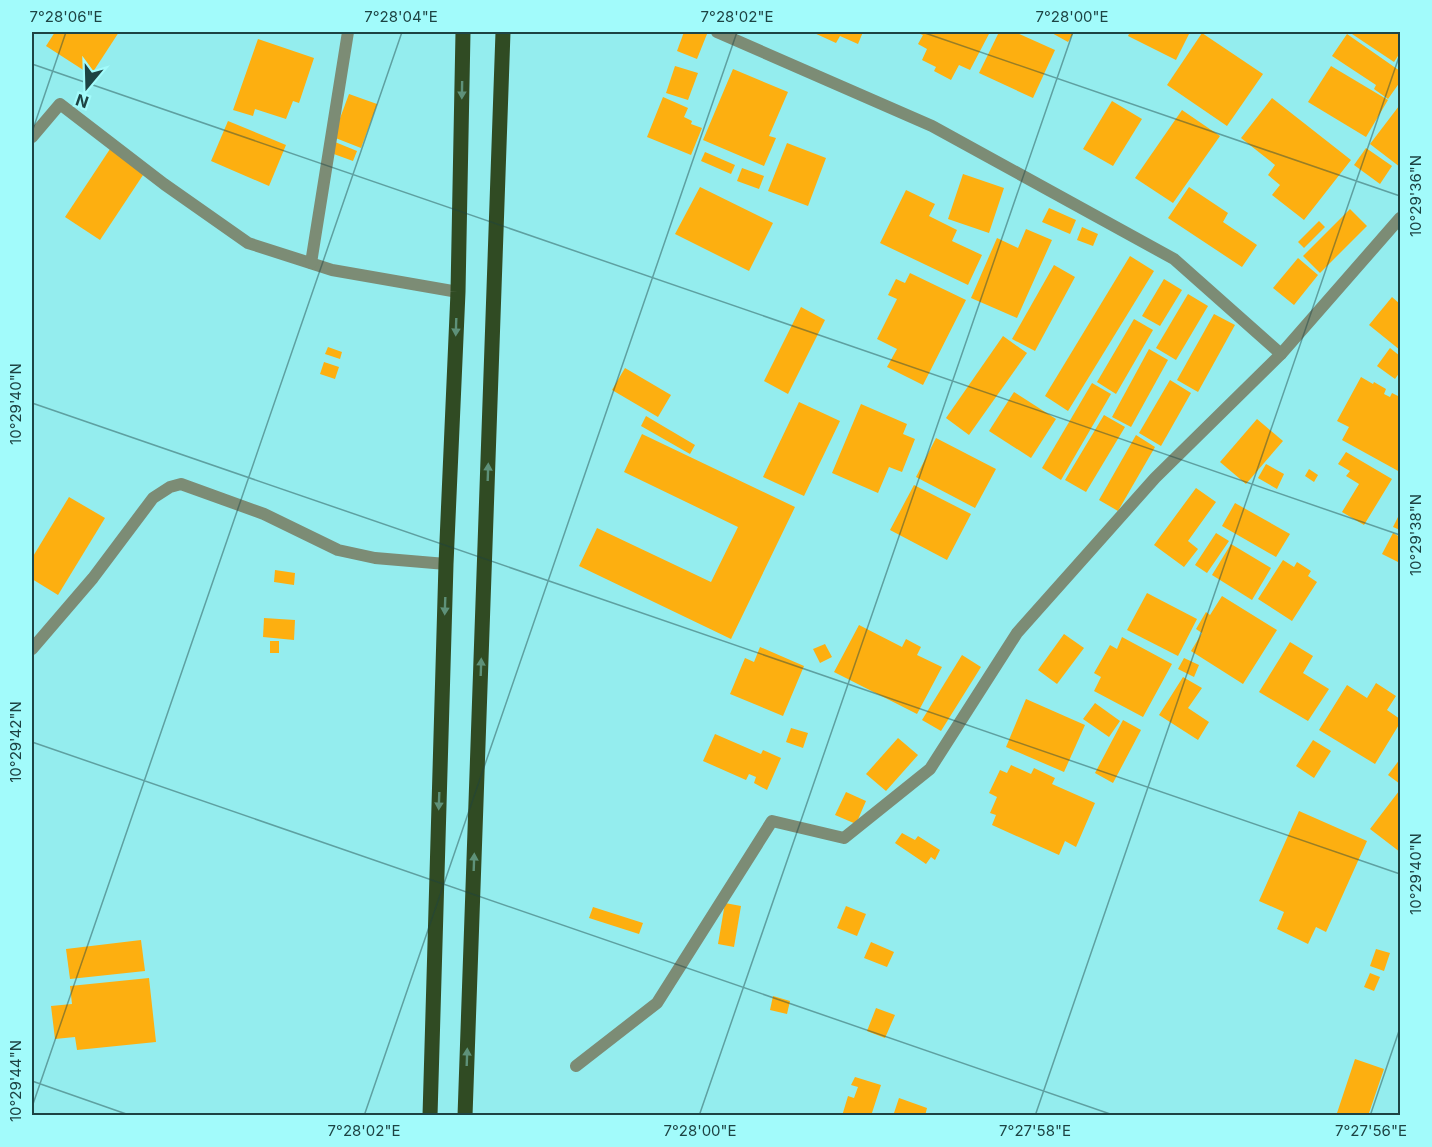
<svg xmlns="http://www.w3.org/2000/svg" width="1432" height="1147" font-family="Inter,sans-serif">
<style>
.building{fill:#fdaf10}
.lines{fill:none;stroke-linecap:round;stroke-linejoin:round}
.minor{stroke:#7c8c75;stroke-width:12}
.primary{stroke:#304b23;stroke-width:15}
.oneway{fill:#5e9179}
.ticks{fill:none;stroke:#1d4343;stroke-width:1.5;stroke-opacity:0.45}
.neatline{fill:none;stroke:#1d4343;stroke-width:2}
.ticks-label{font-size:15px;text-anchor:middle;fill:#1d4343}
</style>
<rect width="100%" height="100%" fill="#94edee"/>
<g class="building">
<path d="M55,32h64l-28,43 -45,-29z"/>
<path d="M684,32h18l5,2 -10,25 -20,-8z"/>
<path d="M812,32h51l-5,12 -18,-8 -4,7z"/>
<path d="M915,32h75l-20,38 -11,-5 -8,15 -17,-9 2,-4 -14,-7 5,-11 -9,-5 5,-9z"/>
<path d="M999,32h16l40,18 -22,48 -54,-25z"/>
<path d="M1050,32h24l-6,10z"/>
<path d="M1130,32h60l-14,28 -48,-24z"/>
<path d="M1349,32h51v21l-6,9z"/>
<path d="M1202,33l61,41 -36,52 -60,-41z"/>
<path d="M1347,34l53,37v11l-12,17 -14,-10 2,-4 -44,-29z"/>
<path d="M258,39l56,19 -15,45 -6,-2 -7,18 -31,-10 -2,7 -20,-6z"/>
<path d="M675,66l23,7 -10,27 -22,-7z"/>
<path d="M1331,66l57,34 -22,37 -58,-35z"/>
<path d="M733,69l55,23 -19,44 7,2 -12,28 -61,-26z"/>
<path d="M349,94l28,10 -16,44 -28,-11z"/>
<path d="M663,97l25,11 -4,9 8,4 -1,3 11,4 -11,27 -44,-18z"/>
<path d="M1272,98l79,62 -47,60 -32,-25 8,-10 -12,-10 7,-10 -34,-27z"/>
<path d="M1112,101l30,18 -29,47 -30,-17z"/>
<path d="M1399,106l1,1v60l-30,-23z"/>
<path d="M1182,110l38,26 -47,67 -38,-25z"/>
<path d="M228,121l58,24 -17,41 -58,-25z"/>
<path d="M335,142l22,9 -4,10 -22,-8z"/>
<path d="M787,143l39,15 -18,48 -40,-15z"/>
<path d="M1366,148l26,18 -12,18 -26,-19z"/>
<path d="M110,149l35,23 -45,68 -35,-23z"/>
<path d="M705,152l30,13 -4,9 -30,-13z"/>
<path d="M742,168l22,8 -5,13 -22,-8z"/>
<path d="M963,174l41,14 -15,45 -41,-14z"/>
<path d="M700,187l73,36 -24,48 -74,-37z"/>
<path d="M1189,187l39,26 -5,9 34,23 -15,22 -74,-49z"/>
<path d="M906,190l29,14 -6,12 28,14 -5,11 30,14 -14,30 -88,-42z"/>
<path d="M1049,208l27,12 -6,14 -28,-12z"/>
<path d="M1350,209l17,17 -47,47 -17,-17z"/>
<path d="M1319,221l6,6 -21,21 -6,-6z"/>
<path d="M1082,227l16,7 -5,12 -16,-6z"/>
<path d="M1026,229l26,11 -35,78 -46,-20 26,-60 21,10z"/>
<path d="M1130,256l24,15 -86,140 -23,-15z"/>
<path d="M1298,258l20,17 -24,30 -21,-17z"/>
<path d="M1054,265l21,12 -40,74 -23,-12z"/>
<path d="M910,273l56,27 -43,85 -36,-18 10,-18 -20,-10 20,-40 -9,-4 8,-16 9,4z"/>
<path d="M1164,279l18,11 -22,36 -18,-10z"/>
<path d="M1188,294l20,12 -32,54 -20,-12z"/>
<path d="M1392,297l8,7v46l-31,-25z"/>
<path d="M801,307l24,13 -37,74 -24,-13z"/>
<path d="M1214,314l21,11 -37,67 -21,-12z"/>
<path d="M1134,319l19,11 -37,64 -19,-12z"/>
<path d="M1003,336l24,17 -58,82 -23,-17z"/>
<path d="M328,347l14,5 -2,7 -15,-5z"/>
<path d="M1390,348l10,8v16l-5,7 -18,-13z"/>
<path d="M1149,349l19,11 -37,67 -19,-10z"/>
<path d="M324,362l15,5 -4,12 -15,-5z"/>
<path d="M625,368l46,27 -13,22 -46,-27z"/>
<path d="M1361,377l12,7 1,-2 12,7 -2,5 6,3 2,-4 8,4v75l-58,-32 7,-13 -12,-6z"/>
<path d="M1170,380l21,13 -30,53 -22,-13z"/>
<path d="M1092,383l19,11 -50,86 -19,-12z"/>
<path d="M1014,392l42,27 -25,39 -42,-27z"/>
<path d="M799,402l41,19 -36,75 -41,-19z"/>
<path d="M861,404l46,20 -4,10 12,5 -13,33 -13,-5 -11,26 -46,-20z"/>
<path d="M1104,415l21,12 -39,65 -21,-12z"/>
<path d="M646,416l49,29 -5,9 -49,-28z"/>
<path d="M1257,419l26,22 -37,43 -26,-22z"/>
<path d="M642,434l153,73 -64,132 -152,-73 18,-38 114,54 27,-55 -114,-55z"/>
<path d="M1136,435l19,12 -37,64 -19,-11z"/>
<path d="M936,438l60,31 -21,39 -59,-31z"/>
<path d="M1346,452l46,27 -28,46 -22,-13 17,-28 -13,-8 4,-5 -12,-7z"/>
<path d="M1266,464l18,10 -7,15 -19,-11z"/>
<path d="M1309,469l9,6 -4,7 -9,-6z"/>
<path d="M914,485l57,29 -24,46 -57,-30z"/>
<path d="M1196,488l20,14 -28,39 10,8 -14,18 -30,-22z"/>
<path d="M69,497l36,21 -47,77 -26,-16v-21z"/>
<path d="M1235,503l55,31 -14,23 -54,-31z"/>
<path d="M1400,513v17l-7,-3z"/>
<path d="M1216,533l13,8 -22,32 -12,-8z"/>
<path d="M1393,533l7,4v26l-18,-9z"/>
<path d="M1231,544l40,24 -19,32 -40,-25z"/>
<path d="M1283,560l11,7 3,-5 14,9 -3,5 9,6 -25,39 -34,-22z"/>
<path d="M275,570l20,3 -1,12 -20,-3z"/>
<path d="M1147,593l50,26 -19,37 -51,-26z"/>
<path d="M1222,596l55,34 -34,54 -52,-33 11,-18 -6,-4 10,-17 4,3z"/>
<path d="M264,618l31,2 -1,20 -31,-3z"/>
<path d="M859,625l43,22 4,-8 15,8 -4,8 25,12 -25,47 -83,-42z"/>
<path d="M1064,634l20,14 -27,36 -19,-14z"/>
<path d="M1122,637l50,27 -29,53 -49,-26 7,-14 -7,-4 16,-28 7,4z"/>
<rect x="270" y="641" width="9" height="12"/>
<path d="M1290,642l23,14 -10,17 26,16 -21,32 -49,-29z"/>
<path d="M825,644l7,13 -12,6 -7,-14z"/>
<path d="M760,647l44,19 -21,50 -53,-22 15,-36 9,4z"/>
<path d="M962,655l19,12 -40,64 -19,-11z"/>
<path d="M1184,658l15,7 -5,12 -16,-8z"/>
<path d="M1183,677l19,11 -14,20 21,14 -11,18 -39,-25z"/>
<path d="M1376,683l20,13 -9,14 13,9v4l-25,41 -56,-34 28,-45 20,13z"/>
<path d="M1026,699l59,26 -21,47 -58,-25z"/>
<path d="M1095,703l25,18 -11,16 -26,-18z"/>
<path d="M1123,720l18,10 -28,53 -18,-10z"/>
<path d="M791,728l17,5 -5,15 -17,-6z"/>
<path d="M715,734l46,20 2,-4 18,8 -14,32 -13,-7 2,-6 -7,-3 -3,6 -43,-19z"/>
<path d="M898,738l20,17 -32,36 -20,-17z"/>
<path d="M1313,740l18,11 -17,27 -18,-12z"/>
<path d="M1400,759v25l-12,-9z"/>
<path d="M1011,765l20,9 3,-6 21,10 -3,6 43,19 -19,44 -11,-6 -6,14 -67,-30 4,-10 -6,-2 7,-16 -8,-4 11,-23 7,3z"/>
<path d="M1399,791l1,1v60l-30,-23z"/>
<path d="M846,792l20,9 -10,23 -21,-9z"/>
<path d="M1299,811l68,30 -41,91 -10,-5 -8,17 -31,-15 7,-17 -25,-11z"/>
<path d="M902,833l13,7 3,-4 22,14 -5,10 -4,-3 -5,7 -31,-21z"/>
<path d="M725,903l16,3 -7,41 -16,-3z"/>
<path d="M846,906l20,8 -9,22 -20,-8z"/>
<path d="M593,907l50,16 -4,11 -50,-16z"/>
<path d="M141,940l4,31 -75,8 -4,-30z"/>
<path d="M871,942l23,10 -7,15 -23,-9z"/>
<path d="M1376,949l14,4 -6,18 -14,-5z"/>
<path d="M1370,973l10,4 -6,14 -10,-4z"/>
<path d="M149,978l7,64 -79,8 -2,-13 -20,2 -4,-33 21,-2 -2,-18z"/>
<path d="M773,996l17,5 -3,13 -17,-4z"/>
<path d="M876,1008l19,7 -10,23 -18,-7z"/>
<path d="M1355,1059l29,10 -16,47h-32z"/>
<path d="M855,1077l26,8 -10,31h-29l6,-20 6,2 4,-11 -7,-2z"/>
<path d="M899,1098l28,10 -2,8h-32z"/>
</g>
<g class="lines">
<g class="minor">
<path d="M717,32l215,94 242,133 107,95"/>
<path d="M32,137l28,-33 104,80 84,59 84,27 126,22"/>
<path d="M311,263l37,-231"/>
<path d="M32,649l61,-71 60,-80 17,-11 11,-3 83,30 74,36 37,8 71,6"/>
<path d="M576,1066l81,-63 115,-182 72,17 86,-69 87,-136 138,-155 126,-124 119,-136"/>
</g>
<g class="primary">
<path d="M430,1116l16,-552 12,-272 5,-260"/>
<path d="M465,1116l38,-1084"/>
</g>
</g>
<defs><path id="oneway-solid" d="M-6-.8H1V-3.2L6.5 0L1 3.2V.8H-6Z" transform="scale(1.5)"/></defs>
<g class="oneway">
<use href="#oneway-solid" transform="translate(462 90) rotate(91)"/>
<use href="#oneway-solid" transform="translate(456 327) rotate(92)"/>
<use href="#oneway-solid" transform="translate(488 472) rotate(-88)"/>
<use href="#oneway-solid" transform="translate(445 606) rotate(92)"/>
<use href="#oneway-solid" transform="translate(481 667) rotate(-88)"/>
<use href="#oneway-solid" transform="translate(439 801) rotate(92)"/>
<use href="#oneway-solid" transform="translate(474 862) rotate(-88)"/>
<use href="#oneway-solid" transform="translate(467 1057) rotate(-88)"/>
</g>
<path class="ticks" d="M922,32l478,164M32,64l1368,471M32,132l34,-100M32,403l1368,471M32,742l1084,374M32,1081l100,35M32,1107l370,-1075M364,1116l373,-1084M699,1116l374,-1084M1035,1116l365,-1062M1370,1116l30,-88"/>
<rect width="1432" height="1147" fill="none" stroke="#a2fbfb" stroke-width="66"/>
<g transform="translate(87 87) rotate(199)" stroke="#a2fbfb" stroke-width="4.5" paint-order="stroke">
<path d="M0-4.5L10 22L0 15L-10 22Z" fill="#1d4343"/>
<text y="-9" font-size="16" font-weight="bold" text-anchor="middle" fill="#1d4343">N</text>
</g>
<rect x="33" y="33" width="1366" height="1081" class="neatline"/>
<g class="ticks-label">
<text x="66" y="22">7°28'06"E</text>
<text x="401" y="22">7°28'04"E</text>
<text x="737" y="22">7°28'02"E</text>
<text x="1072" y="22">7°28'00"E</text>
<text transform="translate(1416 196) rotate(-90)" y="5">10°29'36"N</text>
<text transform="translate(16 404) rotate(-90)" y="5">10°29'40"N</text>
<text transform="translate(1416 535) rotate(-90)" y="5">10°29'38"N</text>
<text transform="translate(16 742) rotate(-90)" y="5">10°29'42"N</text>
<text transform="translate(1416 874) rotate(-90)" y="5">10°29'40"N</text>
<text transform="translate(16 1081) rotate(-90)" y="5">10°29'44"N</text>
<text x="364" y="1136">7°28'02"E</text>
<text x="700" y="1136">7°28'00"E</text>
<text x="1035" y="1136">7°27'58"E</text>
<text x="1371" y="1136">7°27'56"E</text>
</g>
</svg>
